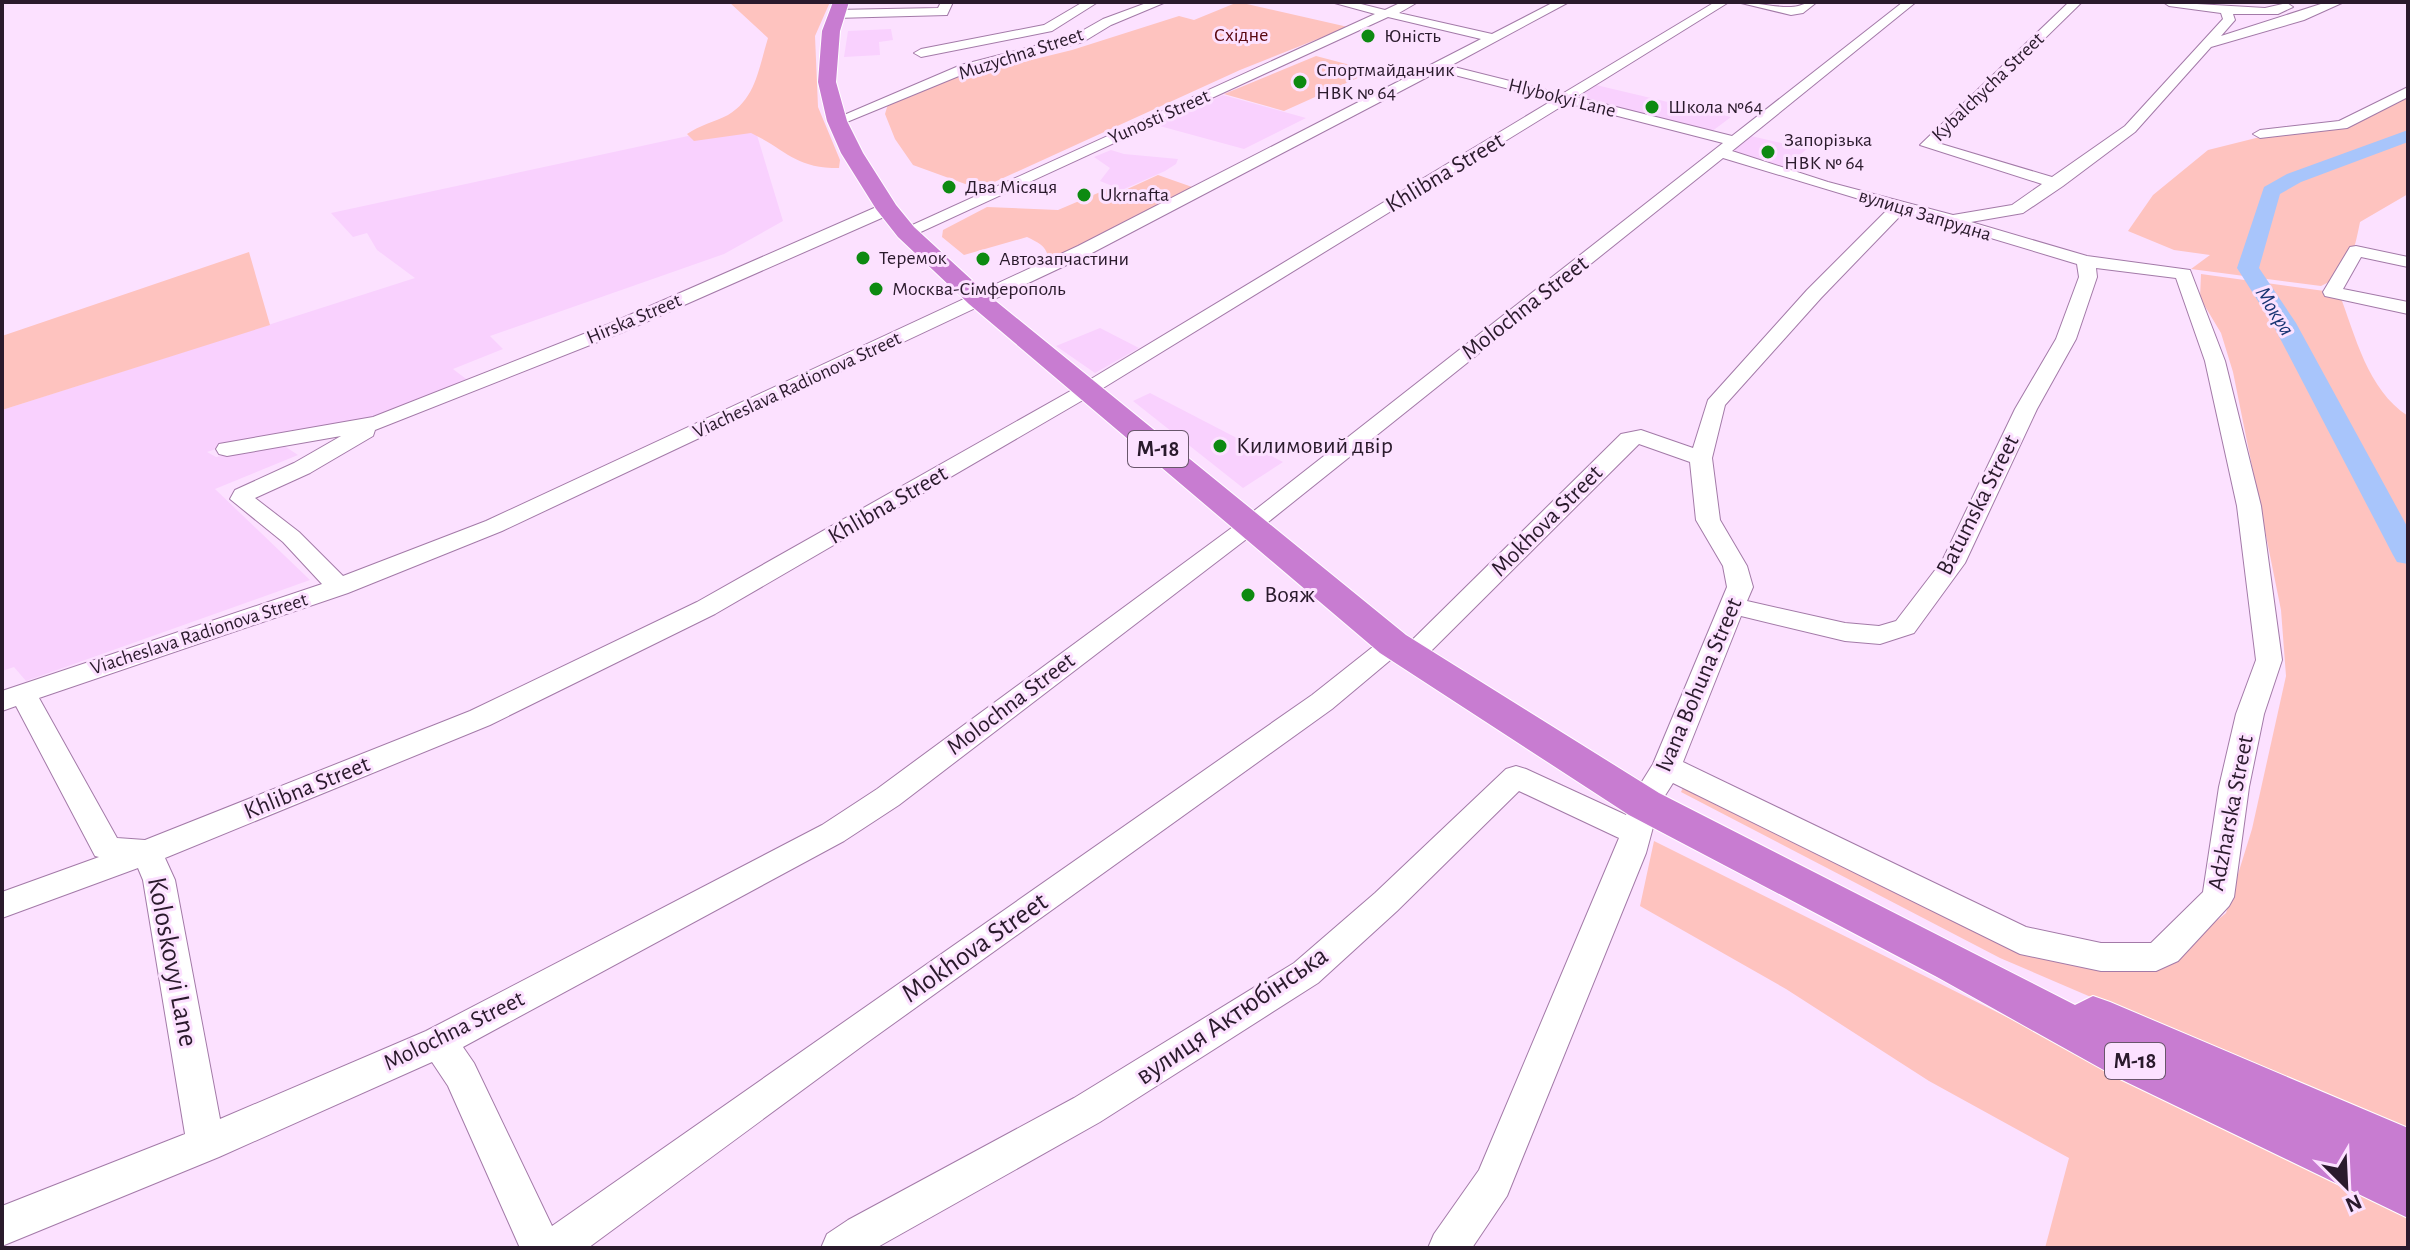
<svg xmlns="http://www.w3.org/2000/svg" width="2410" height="1250" font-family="'Alegreya Sans',sans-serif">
  <rect width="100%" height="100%" fill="#fce1ff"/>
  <path fill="#f9d1fe" d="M891 29 893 40 879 42 880 55 844 57 848 31Z
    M1596 85 1731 117 1711 132 1577 98Z
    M1223 95 1306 118 1244 149 1156 125Z
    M753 122 783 221 724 254 490 336 503 349 453 369 470 382 380 416 233 443 207 452 216 457 283 445 298 455 215 489 310 580 26 681 14 667 2 671V410L415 278 377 250 367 233 353 237 331 213Z
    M1751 136 1807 149 1781 170 1730 154Z
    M1111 150 1124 154 1178 159 1176 164 1165 171 1122 190 1100 181 1110 168 1094 157Z
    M1100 328 1139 348 1095 373 1056 346Z
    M1150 393 1283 462 1243 488 1133 401Z"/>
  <path fill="#fec3bf" d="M729 2H830L815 36 818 107 840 160 839 168C794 168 787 150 751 133L694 141 687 134C700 125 714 122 728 115 756 99 759 67 768 38Z
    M1238 2 1348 27 1240 70 979 189 913 165 895 139 885 114 888 104 967 73 974 74 1072 50 1179 16 1194 20Z
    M1316 56 1373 71 1284 111 1224 94Z
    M2408 94V194L2360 222C2354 252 2350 273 2321 286L2191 269 2210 255 2174 250 2128 231 2153 195 2208 150 2264 136 2363 120Z
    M1158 175 1195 188 1048 262C1049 247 1039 243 1027 237L964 255 942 237 943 230 987 207 1058 210 1112 187 1123 191Z
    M249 252 270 325 2 410V336Z
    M2201 274 2339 293C2356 337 2367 389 2408 416V1133L2000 958 1681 792 1684 785 2099 967 2155 972 2226 913 2252 829 2286 676 2281 610 2233 372 2221 333 2200 298Z
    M1654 841 2087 1057 2408 1209V1248H2045L2069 1158 1929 1081 1786 989 1640 906Z"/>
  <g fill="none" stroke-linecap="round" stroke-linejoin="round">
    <path fill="#a8c5fb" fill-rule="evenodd" d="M2408 130V142L2301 182 2280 194 2259 268 2296 323 2408 528V564L2397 562 2393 555 2272 323 2237 268 2264 187 2287 174Z"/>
    <defs>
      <path id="minor" d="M941 2H953L947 15 835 18 829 14 835 10 938 8Z
        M1083 2H1098L1052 31 921 57 914 53 921 49 1044 25Z
        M1149 2H1166L1111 25 1083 42 971 71 842 124 837 125 830 121 961 65 1073 36 1103 19Z
        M1331 2H1353L1385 10 1402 2H1418L1399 13 1492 34 1554 2H1569L1450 66 1562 94 1715 2H1729L1576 97 1732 136 1903 2H1916L1732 151 1828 182 1953 215 2012 205 2042 184 1920 145 2069 2H2082L1938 143 2052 177 2125 126 2223 19 2221 13 2169 6 2163 2 2265 8 2287 3 2293 7 2278 14H2233L2235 20 2221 36 2327 2H2344L2304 20 2211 47 2135 132 2063 186 2023 213 1971 222 2087 256 2190 270 2225 361 2261 506 2282 660 2264 714 2249 787 2234 897 2229 906 2178 961 2156 971H2101L2020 954 1673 783 1659 805 1646 853 1507 1196 1472 1248H1428L1434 1234 1479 1170 1619 838 1519 791 1397 911 1318 983 1100 1122 876 1248H821L827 1234 848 1220 1074 1098 1294 963 1375 893 1506 769 1516 766 1526 769 1626 815 1633 796 1653 764 1727 587 1723 566 1696 520 1690 462 1639 444 1420 662 1411 665 1402 662 1398 656 1400 652 1332 709 865 1044 588 1248H520L448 1086 432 1062 219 1157 2 1246V1206L185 1134 143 880 138 868 2 918V892L99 857 95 856 16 706 2 711V691L322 584 283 542 230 499 235 490 294 463 341 436 227 456 219 454 216 449 219 444 373 417 609 324 881 205H893L895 209 893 213 623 332 375 430 373 436 310 473 255 498 299 532 343 576 486 521 1078 246 1481 39 1388 17 912 236 906 237 897 232 1375 14ZM1439 71 1553 100 1081 385 697 602 470 711 145 840 117 838 39 698 348 593 502 531 1090 254ZM1567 103 1723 143 1241 521 877 789 822 825 426 1031 220 1119 175 880 165 858 490 725 715 614 1095 393ZM1723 158 1889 208 1807 290 1708 400 1693 448 1641 430 1621 434 1405 647 1402 638 1393 635 1384 638 1312 695 552 1226 474 1063 463 1047 844 841 899 805 1257 531ZM1904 212 2077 264 2079 277 2056 339 2015 409 1942 561 1896 621 1879 626 1845 623 1747 601 1753 587 1747 566 1720 520 1712 458 1725 405 1821 298ZM2096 268 2176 278 2205 361 2237 506 2256 660 2236 714 2219 787 2203 892 2151 943H2101L2026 927 1683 762 1741 616 1845 641 1880 644 1914 633 1965 563 2037 409 2076 339 2097 277Z
        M1737 2C1755 2 1777 8 1791 7 1800 7 1805 2 1817 2L1803 13 1791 15Z
        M2408 87V97L2347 128 2260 138 2253 134 2260 130 2339 121Z
        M2356 246 2408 257V267L2361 257 2343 289 2408 302V314L2325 296 2323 292 2350 247Z"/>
      <path id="highway" d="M833 2H849L840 31 836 82 847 121 863 153 896 205 914 227 987 294 1406 635 1659 793 2075 1005 2093 996 2110 1002 2408 1128V1218L2118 1078 1937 977 1629 815 1380 653 969 304 898 237 876 209 841 153 827 121 818 82 822 31Z"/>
    </defs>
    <use href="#minor" stroke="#a37aa8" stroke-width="2"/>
    <use href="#highway" stroke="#fff" stroke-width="2"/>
    <use href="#minor" fill="#fff" fill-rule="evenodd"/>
    <use href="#highway" fill="#c87cd1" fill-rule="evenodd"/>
  </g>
  <g fill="#0d8a11" stroke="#fce1ff" stroke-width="3">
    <circle cx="1368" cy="36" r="8"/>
    <circle cx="1300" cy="82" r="8"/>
    <circle cx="1652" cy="107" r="8"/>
    <circle cx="1768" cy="152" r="8"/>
    <circle cx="949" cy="187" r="8"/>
    <circle cx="1084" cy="195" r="8"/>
    <circle cx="863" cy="258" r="8"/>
    <circle cx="983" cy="259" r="8"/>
    <circle cx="876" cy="289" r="8"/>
    <circle cx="1220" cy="446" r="8"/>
    <circle cx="1248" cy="595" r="8"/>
  </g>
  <g text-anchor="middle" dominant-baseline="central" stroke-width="6" stroke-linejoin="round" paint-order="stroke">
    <g font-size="20" fill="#590710" stroke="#fce1ff">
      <text x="1241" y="35">Східне</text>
    </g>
    <g font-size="20" fill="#2a1a2c" stroke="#fce1ff" text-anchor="start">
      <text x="1384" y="36">Юність</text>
      <text x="1316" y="70">Спортмайданчик<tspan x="1316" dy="23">НВК № 64</tspan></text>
      <text x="1668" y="107">Школа №64</text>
      <text x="1784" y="140">Запорізька<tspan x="1784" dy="23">НВК № 64</tspan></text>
      <text x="965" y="187">Два Місяця</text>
      <text x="1100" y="195">Ukrnafta</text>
      <text x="879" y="258">Теремок</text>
      <text x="999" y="259">Автозапчастини</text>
      <text x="892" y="289">Москва-Сімферополь</text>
    </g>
    <g font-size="20" fill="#2a1a2c" stroke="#fce1ff">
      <text transform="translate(1021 54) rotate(-18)">Muzychna Street</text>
      <text transform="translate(1988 87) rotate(-44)">Kybalchycha Street</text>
      <text transform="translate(1562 98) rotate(14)">Hlybokyi Lane</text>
      <text transform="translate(1159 117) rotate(-24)">Yunosti Street</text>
      <text transform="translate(1925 215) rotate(17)">вулиця Запрудна</text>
      <text transform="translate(634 319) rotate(-23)">Hirska Street</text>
      <text transform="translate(797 385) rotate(-25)">Viacheslava Radionova Street</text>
      <text transform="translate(199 634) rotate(-18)">Viacheslava Radionova Street</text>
    </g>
    <g font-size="22" font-style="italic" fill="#193674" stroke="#fce1ff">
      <text transform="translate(2275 311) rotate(58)">Мокра</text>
    </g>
    <g fill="#fce1ff" stroke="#69566b" stroke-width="2">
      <rect x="1128" y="431" width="60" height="36" rx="6"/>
      <rect x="2105" y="1043" width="60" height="36" rx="6"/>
    </g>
    <g font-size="22" font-weight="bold" fill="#2a1a2c">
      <text x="1158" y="449">М-18</text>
      <text x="2135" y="1061">М-18</text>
    </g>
    <g font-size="24" fill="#2a1a2c" stroke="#fce1ff">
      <text transform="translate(1445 173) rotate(-31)">Khlibna Street</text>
      <text transform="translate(1525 308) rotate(-38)">Molochna Street</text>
      <text transform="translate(888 505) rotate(-30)">Khlibna Street</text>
      <text transform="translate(1978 505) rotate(-63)">Batumska Street</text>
      <text transform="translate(1547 521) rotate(-45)">Mokhova Street</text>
      <text transform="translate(1699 685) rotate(-67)">Ivana Bohuna Street</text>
      <text transform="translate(1011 704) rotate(-37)">Molochna Street</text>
      <text transform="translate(307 788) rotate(-22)">Khlibna Street</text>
      <text transform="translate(2231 813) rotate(-79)">Adzharska Street</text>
      <text transform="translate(454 1031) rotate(-26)">Molochna Street</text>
    </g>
    <g font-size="24" fill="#2a1a2c" stroke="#fce1ff" text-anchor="start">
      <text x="1236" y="446">Килимовий двір</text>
      <text x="1264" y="595">Вояж</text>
    </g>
    <g font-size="28" fill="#2a1a2c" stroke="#fce1ff">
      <text transform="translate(975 948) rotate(-35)">Mokhova Street</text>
      <text transform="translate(172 962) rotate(79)">Koloskovyi Lane</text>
      <text transform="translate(1232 1016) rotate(-34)">вулиця Актюбінська</text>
    </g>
  </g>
  <rect width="2410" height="1250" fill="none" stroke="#2a1a2c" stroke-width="8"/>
  <g transform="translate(2346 1186) rotate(156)" stroke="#fce1ff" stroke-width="6" paint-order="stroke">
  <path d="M0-6L14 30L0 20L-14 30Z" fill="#2a1a2c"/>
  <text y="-12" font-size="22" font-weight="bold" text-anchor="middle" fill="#2a1a2c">N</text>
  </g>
</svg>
